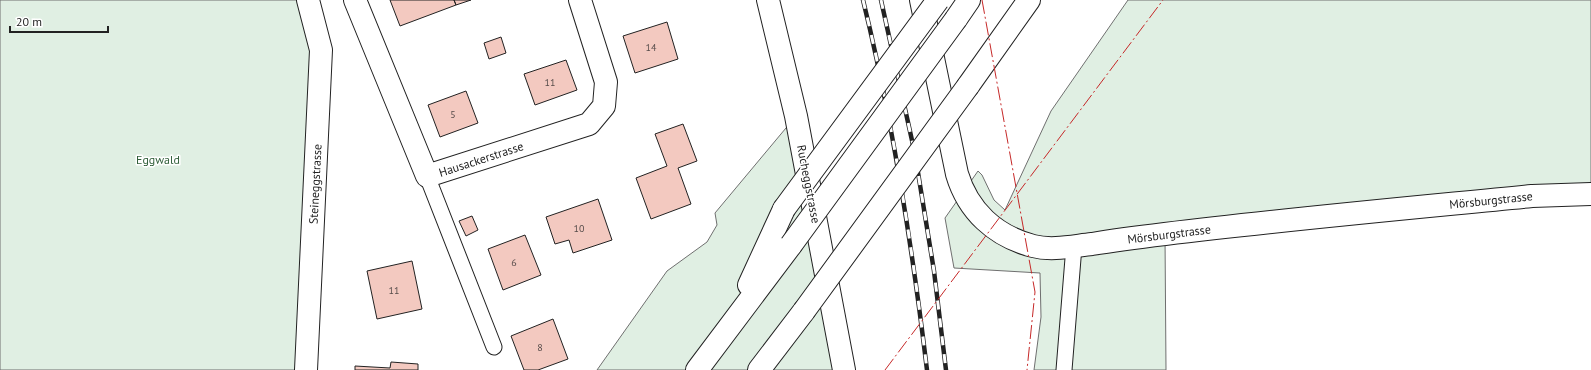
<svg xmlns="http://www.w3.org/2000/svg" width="1591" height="370" font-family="'PT Sans',sans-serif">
  <rect width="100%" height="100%" fill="#fff"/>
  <path fill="#e0efe3" stroke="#6f6f6f" d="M0 0H308L321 50 306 370H0Z
    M1128 0H1591V194L1165 234 1166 370H1034L1041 317 1040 273 954 268 945 218 978 171 982 175 994 200 1005 210 1051 111Z
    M796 116 839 370H597L667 271 707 242 717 225 715 213Z"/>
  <path fill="#f3c9c0" stroke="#222" d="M390 0H454L456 5 400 26Z
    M454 0H471L456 5Z
    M667 22 678 59 635 73 623 36Z
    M501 37 506 53 489 59 484 43Z
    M566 60 577 90 535 105 524 74Z
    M466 91 478 123 440 137 428 105Z
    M683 124 697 161 678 168 691 204 651 219 636 178 667 166 655 134Z
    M598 199 612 240 573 253 569 240 555 244 546 217Z
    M472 216 478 230 466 236 459 221Z
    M525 235 541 275 503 290 488 249Z
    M412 261 422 309 377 319 367 271Z
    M553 319 568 359 538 370H524L511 336Z
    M391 362 418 364V370H355V366L390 368Z"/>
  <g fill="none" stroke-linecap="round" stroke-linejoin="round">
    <defs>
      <path id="service" d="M427 176 494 347
        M1064 370 1074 246"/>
      <path id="minor" d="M355 0 427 176 589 124 604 106 606 82 580 0
        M768 0 796 116 844 370
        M306 370 321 50 308 0"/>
      <path id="tertiary" d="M921 0 957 174C968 211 995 236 1033 246 1052 251 1073 246 1092 244 1116 240 1140 237 1165 234 1287 219 1410 208 1532 196L1591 194"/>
      <path id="motorway" d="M956 19 969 0
        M968 86 1029 0
        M749 285 784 209
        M697 370 791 245
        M759 370 804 311"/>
    </defs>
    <use href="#service" stroke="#222" stroke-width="17"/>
    <use href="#minor" stroke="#222" stroke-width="24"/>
    <use href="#tertiary" stroke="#222" stroke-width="24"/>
    <use href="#motorway" stroke="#222" stroke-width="24"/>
    <use href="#service" stroke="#fff" stroke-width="15"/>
    <use href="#minor" stroke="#fff" stroke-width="22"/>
    <use href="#tertiary" stroke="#fff" stroke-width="22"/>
    <use href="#motorway" stroke="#fff" stroke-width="22"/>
    <defs>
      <path id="rail" d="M863 0C893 122 912 245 927 370
        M881 0 915 154 934 271 946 370"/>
    </defs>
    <use href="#rail" stroke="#222" stroke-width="4.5"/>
    <use href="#rail" stroke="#fff" stroke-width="3" stroke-dasharray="9" stroke-linecap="butt"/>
    <defs>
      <path id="motorway-bridge" d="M784 209 938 0
        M791 245 956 19
        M804 311 968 86"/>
    </defs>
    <use href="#motorway-bridge" stroke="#222" stroke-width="24" stroke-linecap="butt"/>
    <use href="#motorway-bridge" stroke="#fff" stroke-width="22"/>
    <path stroke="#c62828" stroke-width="1" stroke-dasharray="14 3 2 3" stroke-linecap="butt" d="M982 0 1035 292 1027 370
      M885 370 1163 0"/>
  </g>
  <g text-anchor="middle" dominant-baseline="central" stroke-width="3" stroke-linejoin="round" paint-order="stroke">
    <g font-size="10" fill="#564c4a">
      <text x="651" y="47">14</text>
      <text x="550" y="82">11</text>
      <text x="453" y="114">5</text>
      <text x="579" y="228">10</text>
      <text x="514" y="262">6</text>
      <text x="394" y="290">11</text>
      <text x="540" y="347">8</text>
    </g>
    <g font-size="12" fill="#2f5e38" stroke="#fff">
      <text x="158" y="159">Eggwald</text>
    </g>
    <g font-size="12" fill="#222" stroke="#fff">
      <text transform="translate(481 159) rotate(-18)">Hausackerstrasse</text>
      <text transform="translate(315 184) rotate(-87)">Steineggstrasse</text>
      <text transform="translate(809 184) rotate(79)">Rucheggstrasse</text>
      <text transform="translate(1491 200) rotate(-6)">Mörsburgstrasse</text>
      <text transform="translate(1169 234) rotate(-7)">Mörsburgstrasse</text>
    </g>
  </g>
  <path d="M10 26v6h98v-6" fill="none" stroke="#222222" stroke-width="2"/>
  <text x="16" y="26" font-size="12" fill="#222222" stroke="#ffffff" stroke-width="3" paint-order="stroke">20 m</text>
</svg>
